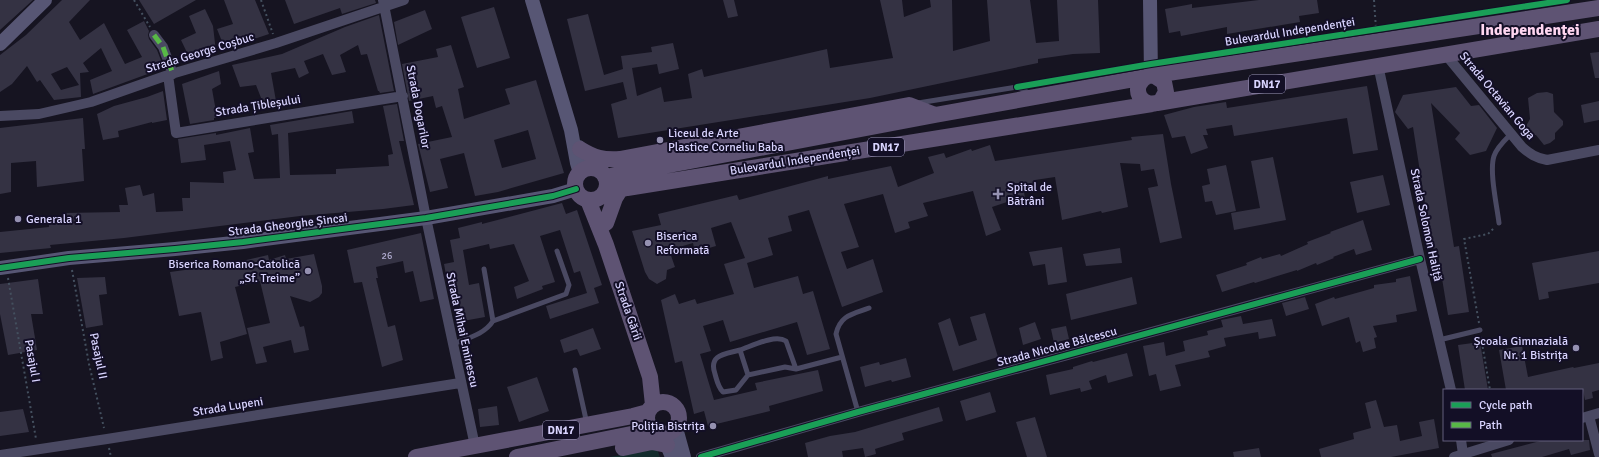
<svg xmlns="http://www.w3.org/2000/svg" width="1599" height="457" font-family="Signika,sans-serif">
  <rect width="100%" height="100%" fill="#161421"/>
  <path fill="#132c2d" d="M657 449 660 457H609Z"/>
  <path fill="#343243" fill-rule="evenodd" d="M0 0H33L0 30Z
    M62 0H90L69 22 80 40 104 23 125 64 142 57 127 30 144 21 149 31 148 35 149 39 157 50 164 68 93 94 90 80 112 71 101 48 83 63 89 72 80 73 81 97 54 100 40 80 37 82 27 66 12 84 0 92V55L26 35ZM67 67 79 85 61 90 51 74Z
    M139 0H196L154 24Z
    M224 0H255L269 34 225 49 217 29 233 24Z
    M285 0H375L376 3 342 14 340 8 294 24Z
    M723 0H734L738 16 728 18Z
    M880 0H902L904 17 931 7 930 0H952L953 51 990 41 987 0H1030L1036 43 1059 41 1057 0H1098L1100 53 1073 54 1038 59V63L870 98 618 138 611 104 627 99 623 82 585 91 567 19 588 14 604 75 623 69 621 56 652 52 651 47 673 43 679 69 659 74 657 64 632 68 637 96 661 87 664 102 692 98 688 74 702 69 704 77 827 49 830 68 893 58Z
    M1259 0H1317L1319 13 1299 16 1300 22 1227 34V27L1181 36 1180 31 1169 33 1165 9 1192 4V8Z
    M494 7 510 58 477 68 461 17Z
    M205 9 213 26 216 52 191 61 181 40 196 33 189 16Z
    M425 10 432 29 398 45 394 22Z
    M379 15 394 91 380 93 379 91H378L367 54 361 55 358 45 340 55 346 72 332 75 323 54 304 61 309 73 299 78 295 68 271 73 276 101 263 103 256 85 240 87 232 65 282 54 345 27Z
    M451 45 464 87 458 89 464 119 510 104 505 89 536 80 564 173 498 192 475 196 464 153 440 159 448 188 430 192 418 144 452 137 442 106 436 108 433 96 409 101 402 64 438 57 436 49ZM528 130 536 159 502 168 494 140Z
    M1599 52V78H1595L1590 53Z
    M219 71 221 84 212 89 217 117 214 118V120L190 124 182 84Z
    M1367 86 1378 150 1353 154 1347 118 1234 136 1232 125 1206 129 1208 135H1203L1208 148 1191 154 1185 136 1172 138 1164 115 1194 107 1226 102 1227 108Z
    M1456 87 1471 106 1479 105 1497 128 1486 151 1470 155 1455 139 1460 133 1431 103 1454 247 1459 246 1469 312 1448 315 1437 248 1432 249 1413 127 1408 129 1395 112 1403 95Z
    M163 91 167 120 152 123V122L118 131 119 137 103 140 97 114 114 106 147 97Z
    M1547 92 1553 94 1554 112 1563 121V125L1555 133V139L1550 143 1544 145 1536 135H1532L1528 131 1526 126 1530 119 1528 98 1537 93Z
    M1599 101V120L1584 123 1581 105Z
    M397 104 404 141H399L414 205 383 209 300 216 124 238 50 245 51 248 0 253V232L49 227V223L66 222 64 213 120 212 119 205H128L125 188 140 185 143 196 154 193 156 212 183 211 182 198H190V182L224 183 223 172 236 170 230 141 204 145 206 160 181 163 178 139 216 133V135L250 128 254 152 248 153 254 179 280 178 278 134 272 135 270 125 352 111 354 123 288 133 290 175 336 174V169L389 166 388 155 393 154 383 106Z
    M83 118 85 149H82L84 181 37 187 36 161 11 163V192L0 194V128Z
    M1163 134 1171 184 1182 238 1160 243 1148 188 1158 186 1154 169 1141 171 1140 164 1120 163 1128 207 1102 213 1101 211 1062 220 1055 177 1035 180 1036 190 1024 192 1025 198 1007 201V202L992 207 1001 230 986 236 973 191 923 203 928 216 908 222 910 228 895 233 883 194 844 204 859 247 841 252 847 269 873 259 883 292 842 307 809 210 788 216 792 231 768 238 773 255 747 263 754 288 798 276 803 294 813 291 830 349 807 355 797 322 730 342 723 320 703 326 711 351 700 354 714 400 757 390 755 383 818 370 823 391 769 406 770 411 708 426 704 411 694 414 682 361 675 363 661 300 675 294 679 304 695 299 697 304 734 294 724 264 745 258 731 222 711 228 716 246 695 252 693 243 669 250 675 267 667 270 666 279 657 284 649 279 645 272 632 231 661 225 658 214 737 195 739 200 828 176V179L891 166 898 187 934 173 928 157 944 153 946 158 971 149 972 151 990 145 995 161 1132 140 1131 137Z
    M1273 157 1286 220 1234 230 1231 213 1260 208 1251 161Z
    M1226 165 1236 211 1216 215 1212 201 1205 202 1202 186 1210 184 1207 169Z
    M1383 175 1390 205 1357 213 1350 182Z
    M562 203 566 214 577 210 602 285 594 288 599 303 550 319 546 306 587 293 580 271 574 273 560 230 540 236 555 282 542 286 543 289 517 299 514 287 529 281 514 244 490 249 489 244 463 250 469 285 479 283 485 317 463 321 459 300 451 301 444 264 454 262 450 240 460 238 458 228 482 222V224Z
    M1363 220 1372 250 1356 255 1354 249 1333 257 1334 258 1317 265 1316 263 1297 271V270L1255 283 1254 282 1222 292 1216 275 1247 265 1246 263 1261 257 1262 259 1280 254 1281 256 1308 244 1307 242 1331 233 1330 232Z
    M421 233 434 299 420 302 413 271 405 273 403 261 376 267 378 278H376L388 327 395 325 403 360 382 367 362 282 354 283 347 250Z
    M1062 247 1067 282 1048 285 1045 264 1033 266 1029 252Z
    M1120 248 1122 263 1086 266 1083 254Z
    M1599 251V283L1548 292 1549 298 1539 300 1532 263Z
    M314 254 322 286V293L319 297 310 302 290 296 300 327 304 326 309 350 294 353 291 340 263 347 267 362 256 364 247 328 270 323 260 281 235 287 247 334 220 342 223 358 211 361 201 312 179 316 170 272 229 264 268 255 269 260 285 255 286 259Z
    M1410 276 1417 311 1396 315 1397 322 1373 326 1377 337 1374 338 1376 348 1363 352 1360 341 1356 343 1349 317 1322 326 1315 304 1334 297 1335 299 1374 288V285L1396 282V279Z
    M105 277 107 294 99 295 103 325 86 328 77 278Z
    M1132 277 1137 304 1071 320 1066 294Z
    M38 279 43 314H31L37 350 8 355 0 314V284Z
    M1305 297 1309 309 1286 316 1282 303Z
    M985 313 998 357 953 371 938 323 950 318 959 346 977 340 970 317Z
    M1241 316 1243 324 1272 319 1276 336 1259 339 1258 332 1224 338 1226 346 1208 351 1210 357 1175 365 1181 386 1160 391 1156 374 1149 376 1143 346 1164 342 1166 356 1185 351 1183 341 1208 335 1207 331 1223 327 1221 320Z
    M1035 322 1041 339 1023 345 1019 328Z
    M1066 326 1069 339 1054 343 1051 329Z
    M593 328 601 349 580 356 577 349 564 353 560 340Z
    M1480 342 1488 390H1465L1458 345Z
    M1522 346 1528 377 1573 367 1574 368 1599 363V390L1592 392 1593 398 1585 400 1583 390H1506L1499 350Z
    M1127 353 1133 376 1108 383 1106 375 1089 381 1092 389 1081 392 1080 388 1050 395 1046 375 1073 369V367L1092 361 1093 362Z
    M906 358 911 377 892 382 891 380 865 387 860 367 879 362 880 365Z
    M537 377 549 411 519 422 507 387Z
    M990 392 996 412 966 421 960 401Z
    M1376 400 1384 427 1397 425 1400 441 1422 436 1419 422 1434 419 1439 448 1391 457H1321L1319 449 1354 439 1353 433 1371 428 1365 403Z
    M497 406 499 425 480 427 478 409Z
    M939 407 943 421 902 433 904 440 875 449 876 454 865 457 863 448 842 451 843 457H808L805 443 830 436 855 432Z
    M23 409 29 432 0 436V412Z
    M1035 417 1047 457H1027L1016 422Z
    M1544 440H1589L1590 450 1571 455 1569 449 1542 457H1492L1491 454Z
    M1259 448 1261 457H1234L1233 452Z"/>
  <g fill="none" stroke-linecap="round" stroke-linejoin="round">
    <path stroke="#44505f" stroke-width="2" stroke-dasharray="2 3" stroke-linecap="butt" d="M134 0 150 27
      M261 0 273 34
      M1374 0 1376 29
      M72 270 89 364 104 428
      M8 278 36 439
      M1479 323 1464 239 1488 234 1494 228
      M1481 337 1490 390
      M109 448 111 457"/>
    <path stroke="#4a4962" stroke-width="5" d="M918 103 1017 87 1029 93
      M1499 223C1497 206 1489 171 1494 156 1497 147 1505 140 1511 134
      M484 269 493 321
      M1439 340 1480 330
      M453 344C467 338 484 335 493 321L566 294 569 285 557 251
      M740 350C726 354 708 354 715 374 717 381 718 387 723 392L736 390 748 375
      M796 369 786 341C775 334 752 346 740 350L748 375 785 367 796 369 842 357
      M575 370 587 424
      M858 412 836 334C840 315 853 314 869 308"/>
    <path stroke="#4a4962" stroke-width="10" d="M383 0 426 218 475 446
      M154 35 163 47 173 74
      M1446 55 1522 147C1530 154 1536 158 1547 160L1599 150
      M1378 65 1420 259 1451 390
      M168 75 176 133 403 96
      M0 116 39 114 91 102 168 75 276 43 404 0
      M1589 416 1599 454
      M1582 418 1599 413
      M1461 440 1463 454
      M0 455 107 439 460 383
      M701 457 858 412 1420 259
      M1454 457 1509 440"/>
    <path stroke="#575674" stroke-width="14" d="M532 0 571 130 577 163 580 173
      M1150 0 1151 76
      M0 44 45 0
      M579 147 585 160 591 169
      M0 268 69 258 175 249 243 242 426 218 553 196 576 189
      M676 428 684 457
      M661 435 667 445 672 457"/>
    <path stroke="#5e5373" stroke-width="16" d="M1155 76 1164 82 1166 92 1161 101C1141 112 1128 85 1148 76L1599 8
      M1157 103 1599 29
      M580 149C595 158 602 160 620 159L909 105 935 115
      M575 184a16 16 0 1 1 32 0a16 16 0 1 1-32 0Z
      M605 177 935 115 1146 77
      M604 193 627 188 1152 104
      M588 200 606 245 650 377 653 405
      M606 223 615 198 620 190
      M647 418a16 16 0 1 1 32 0a16 16 0 1 1-32 0Z
      M623 448 652 442 667 445
      M416 457 633 416 648 412
      M517 457 651 430"/>
    <path stroke="#58b947" stroke-width="5" stroke-dasharray="10 5" stroke-linecap="butt" d="M154 35 163 47 173 74"/>
    <defs>
      <path id="cycleway" d="M1017 87 1151 64 1567 0
        M0 268 69 258 175 249 243 242 426 218 553 196 576 189
        M701 457 858 412 1420 259"/>
    </defs>
    <use href="#cycleway" stroke="#130f26" stroke-width="8"/>
    <use href="#cycleway" stroke="#1a9f57" stroke-width="6"/>
  </g>
  <g fill="#9591b1" stroke="#130f26" stroke-width="1.5">
    <circle cx="660" cy="140" r="4"/>
    <path d="M996 188h4v4h4v4h-4v4h-4v-4h-4v-4h4z"/>
    <circle cx="18" cy="219" r="4"/>
    <circle cx="648" cy="243" r="4"/>
    <circle cx="308" cy="271" r="4"/>
    <circle cx="1576" cy="348" r="4"/>
    <circle cx="713" cy="426" r="4"/>
  </g>
  <g text-anchor="middle" dominant-baseline="central" stroke-width="4" stroke-linejoin="round" paint-order="stroke">
    <g font-size="10" fill="#b0acd0">
      <text x="387" y="256">26</text>
    </g>
    <g fill="#130f26" stroke="#9e99be" stroke-width="1">
      <rect x="1249" y="75" width="36" height="18" rx="3"/>
      <rect x="868" y="138" width="36" height="18" rx="3"/>
      <rect x="543" y="421" width="36" height="18" rx="3"/>
    </g>
    <g font-size="11" font-weight="bold" fill="#d9d4ff">
      <text x="1267" y="84">DN17</text>
      <text x="886" y="147">DN17</text>
      <text x="561" y="430">DN17</text>
    </g>
    <g font-size="12" fill="#d9d4ff" stroke="#130f26">
      <text transform="translate(1290 32) rotate(-9)">Bulevardul Independenței</text>
      <text transform="translate(200 53) rotate(-17)">Strada George Coșbuc</text>
      <text transform="translate(1497 96) rotate(50)">Strada Octavian Goga</text>
      <text transform="translate(258 106) rotate(-9)">Strada Țibleșului</text>
      <text transform="translate(418 107) rotate(79)">Strada Dogarilor</text>
      <text transform="translate(795 161) rotate(-9)">Bulevardul Independenței</text>
      <text transform="translate(288 225) rotate(-7)">Strada Gheorghe Șincai</text>
      <text transform="translate(1426 225) rotate(78)">Strada Solomon Haliță</text>
      <text transform="translate(628 311) rotate(71)">Strada Gării</text>
      <text transform="translate(462 330) rotate(78)">Strada Mihai Eminescu</text>
      <text transform="translate(1057 347) rotate(-15)">Strada Nicolae Bălcescu</text>
      <text transform="translate(98 356) rotate(78)">Pasajul II</text>
      <text transform="translate(32 361) rotate(80)">Pasajul I</text>
      <text transform="translate(228 407) rotate(-9)">Strada Lupeni</text>
    </g>
    <g font-size="12" fill="#d9d4ff" stroke="#130f26" text-anchor="start">
      <text x="668" y="133">Liceul de Arte<tspan x="668" dy="14">Plastice Corneliu Baba</tspan></text>
      <text x="1007" y="187">Spital de<tspan x="1007" dy="14">Bătrâni</tspan></text>
      <text x="26" y="219">Generala 1</text>
      <text x="656" y="236">Biserica<tspan x="656" dy="14">Reformată</tspan></text>
      <text x="300" y="264" text-anchor="end">Biserica Romano-Catolică<tspan x="300" dy="14">„Sf. Treime”</tspan></text>
      <text x="1568" y="341" text-anchor="end">Școala Gimnazială<tspan x="1568" dy="14">Nr. 1 Bistrița</tspan></text>
      <text x="705" y="426" text-anchor="end">Poliția Bistrița</text>
    </g>
    <g font-size="16" font-weight="bold" fill="#ffd6f0" stroke="#130f26">
      <text x="1530" y="30">Independenței</text>
    </g>
  </g>
  <rect x="1443" y="389" width="140" height="52" fill="#130f26" stroke="#625e7d"/>
  <rect x="1451" y="402" width="20" height="6" fill="#1a9f57" stroke="#625e7d"/>
  <text x="1479" y="409" font-size="12" fill="#d9d4ff">Cycle path</text>
  <rect x="1451" y="422" width="20" height="6" fill="#58b947" stroke="#625e7d"/>
  <text x="1479" y="429" font-size="12" fill="#d9d4ff">Path</text>
</svg>
